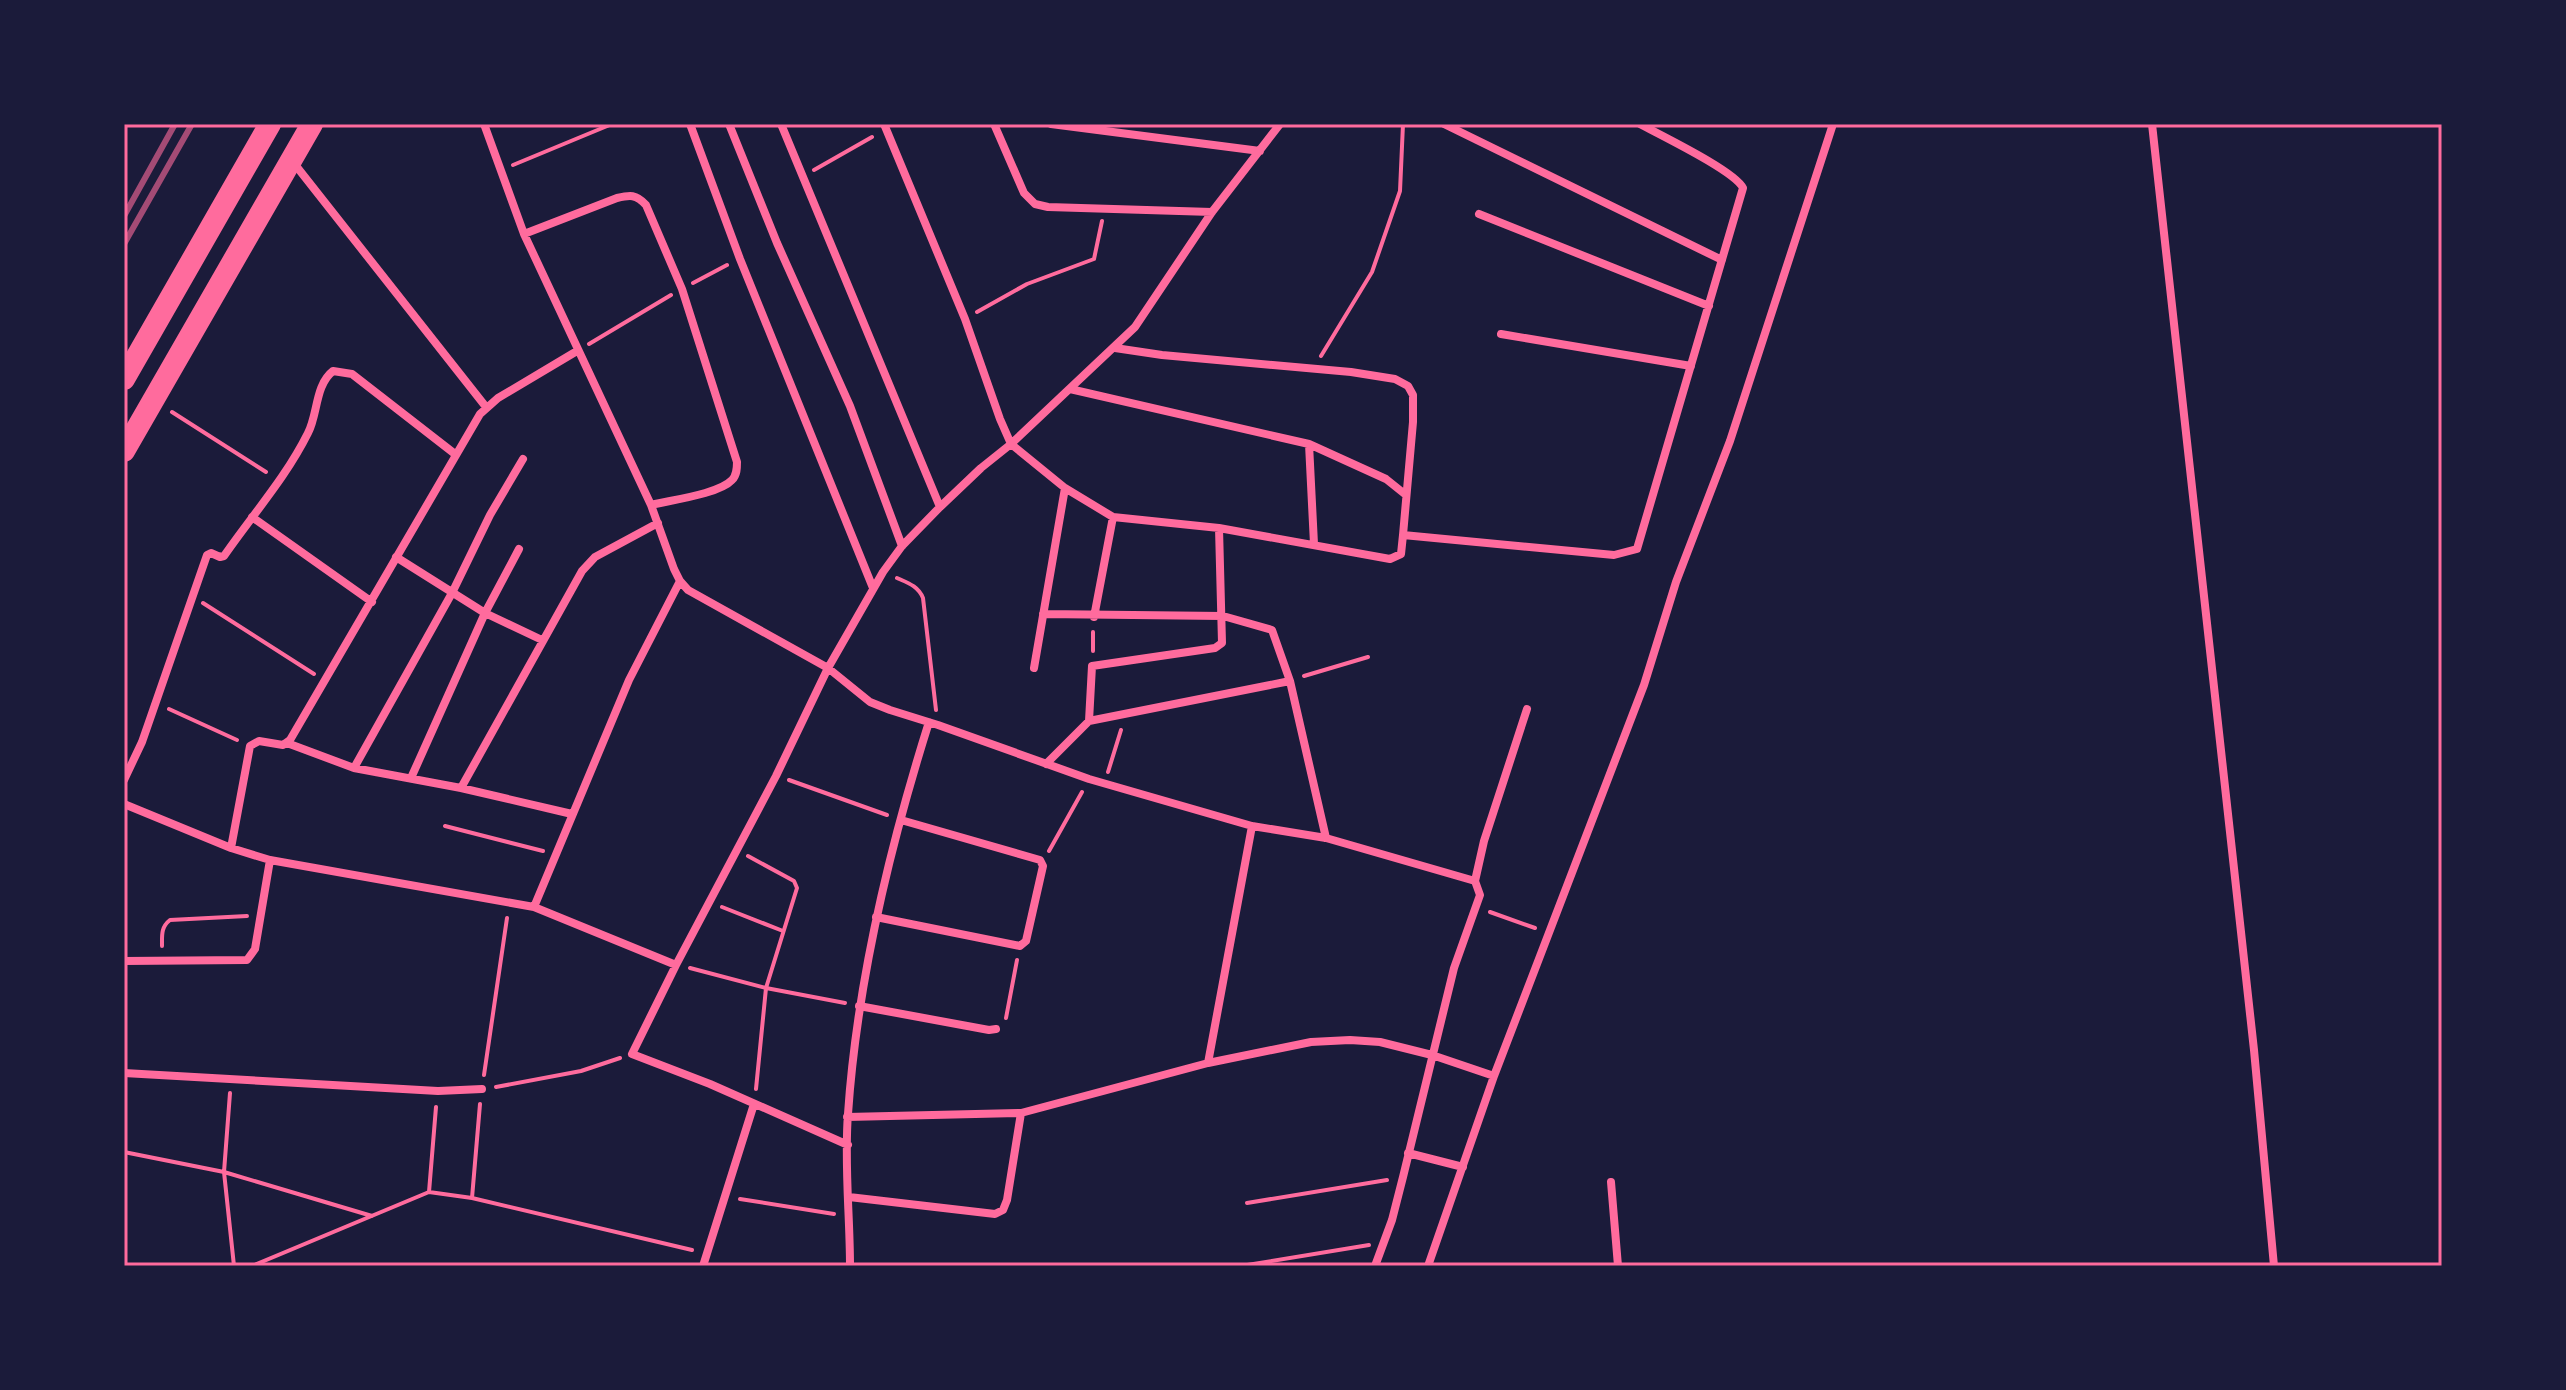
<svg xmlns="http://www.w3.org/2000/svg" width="2566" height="1390" font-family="Overpass,sans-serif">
  <rect width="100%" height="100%" fill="#1b1b3a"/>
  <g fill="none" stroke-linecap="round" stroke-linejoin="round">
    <path stroke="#ff6b9d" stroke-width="4" d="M513 165 612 124
      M814 170 872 137
      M693 283 727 265
      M977 312 1027 284 1094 259 1102 221
      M589 344 671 295
      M1321 356 1372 272 1400 191 1403 124
      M172 412 266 472
      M897 578C908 583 918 586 923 598L936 710
      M203 603 314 674
      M1093 651V632
      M1304 676 1368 657
      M169 709 237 740
      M1108 772 1121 730
      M789 780 887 815
      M445 826 543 851
      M1049 851 1082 792
      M748 856 794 881 797 888 766 988 756 1089
      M722 907 783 931
      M1490 912 1535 928
      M162 946C162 935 161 927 170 920L247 916
      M690 968 766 988 845 1003
      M1006 1018 1017 960
      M484 1075 507 918
      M496 1087 581 1071 620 1058
      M230 1093 224 1172 234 1266
      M124 1152 224 1172 372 1216
      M429 1192 436 1107
      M472 1198 692 1250
      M740 1199 834 1214
      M1247 1203 1387 1180
      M252 1266 429 1192 472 1198 480 1104
      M1241 1266 1369 1245"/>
    <path stroke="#ff6b9d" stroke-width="8" d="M484 124 524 234 651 505 674 569 680 581 688 590 828 668 870 702 890 710 938 725 1089 779 1252 826 1326 838 1475 881
      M690 124 740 259 873 588
      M729 124 777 243 850 406 902 546
      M781 124 940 507
      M884 124 965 319 1000 419 1011 444 1065 488 1113 517 1219 528 1390 559 1401 554 1403 535 1614 555 1637 549 1743 188C1735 171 1660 135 1640 124
      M994 124 1024 193 1035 204 1048 207 1212 212
      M1051 124 1260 151
      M1444 124 1722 260
      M2152 124 2254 1050 2274 1266
      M293 162 486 407
      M1479 214 1709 306
      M524 234 617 198C630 195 636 194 646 205L682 289 737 462C737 468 737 475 732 480 719 494 671 500 651 505
      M1501 334 1691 366
      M1115 348 1162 355 1351 372 1395 379 1408 386 1413 395V422L1403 535
      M1070 389 1309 444 1314 544
      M1309 444 1386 479 1406 495
      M252 517 372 602
      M396 557 485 613 542 640
      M1043 614 1223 616 1272 630 1290 681 1326 838
      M1094 617 1113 517
      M1034 668 1065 488
      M1089 721 1092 666 1215 648 1222 643 1219 528
      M287 743 354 768 461 788 572 814
      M1046 764 1089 721 1290 681
      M354 768 452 593 490 515 523 459
      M411 778 485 613 519 549
      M124 780 142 742 207 555 211 553 220 557 224 556C253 514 285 479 308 433 318 414 315 385 333 371L352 374 455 454
      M461 788 582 571 595 557 658 523
      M124 804 231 848 270 860 534 907 676 965
      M231 848 250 746 259 741 283 745 290 740 480 414 498 398 577 351
      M534 907 629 680 680 581
      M876 917 1020 946 1026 941 1043 866 1040 860 901 820
      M124 961 247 960 255 949 270 860
      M859 1006 989 1030 996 1029
      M1208 1063 1252 826
      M124 1073 438 1091 482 1089
      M847 1117 1021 1113 1208 1063 1311 1042 1350 1040 1380 1042 1432 1055 1494 1076
      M848 1145 710 1084 632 1054 676 965 776 776 828 668 883 572 902 546 940 507 981 468 1011 444 1135 327 1212 212 1280 124
      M1408 1153 1463 1167
      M1611 1182 1618 1266
      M849 1197 995 1214 1003 1210 1007 1200 1021 1113
      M703 1266 754 1104
      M850 1266C850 1216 844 1163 848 1114 857 981 889 849 929 722
      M1375 1266 1392 1220 1403 1177 1454 968 1480 895 1475 881 1484 841 1527 709
      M1428 1266 1494 1076 1644 685 1676 582 1730 441 1833 124"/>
    <path stroke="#ff6b9d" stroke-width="22" d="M124 379 270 124
      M124 451 312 124"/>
    <path stroke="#a44b75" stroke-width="6" d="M124 216 175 124
      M124 244 192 124"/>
  </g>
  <rect width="2566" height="1390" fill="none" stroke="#1b1b3a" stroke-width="252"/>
  <rect x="126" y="126" width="2314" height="1138" fill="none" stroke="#ff6b9d" stroke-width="3"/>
</svg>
